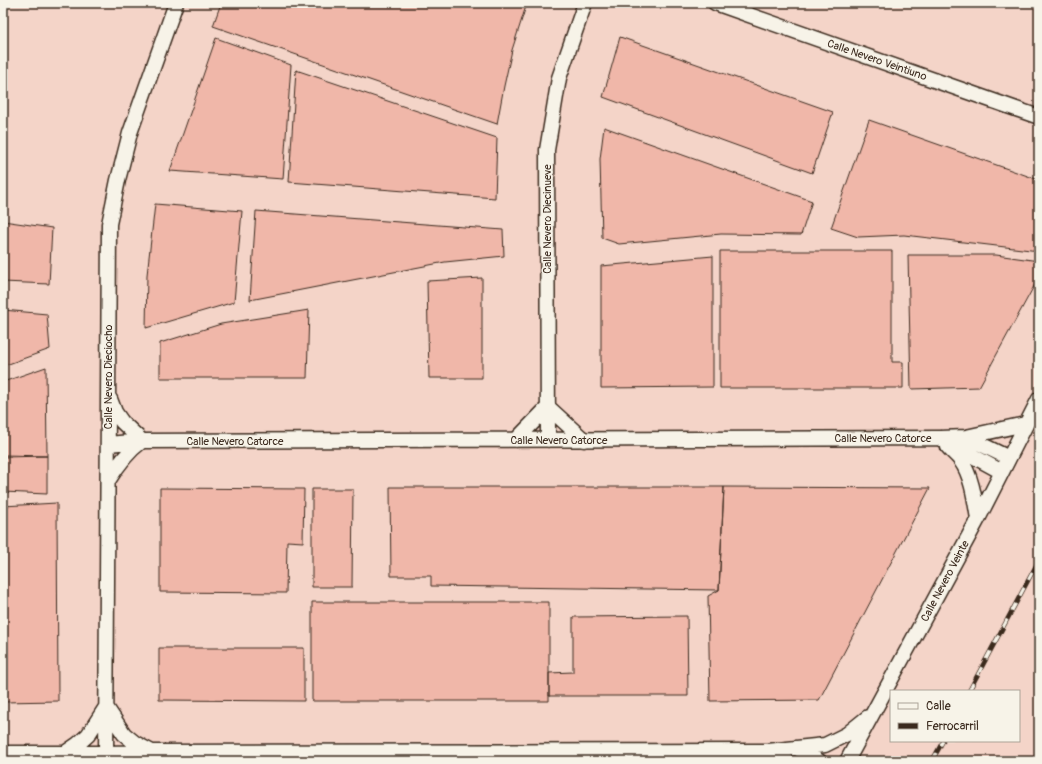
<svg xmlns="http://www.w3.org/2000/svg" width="1042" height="764" font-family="Pangolin,sans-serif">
  <rect width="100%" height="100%" fill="#f5e1d5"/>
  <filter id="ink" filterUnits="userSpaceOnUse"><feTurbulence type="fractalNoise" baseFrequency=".025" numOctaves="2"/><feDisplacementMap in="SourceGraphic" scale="8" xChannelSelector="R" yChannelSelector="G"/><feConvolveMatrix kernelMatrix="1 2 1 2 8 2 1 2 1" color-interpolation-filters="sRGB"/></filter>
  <g filter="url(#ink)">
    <path fill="#f4d4c8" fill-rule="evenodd" d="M3 3H1039V761H3ZM891 691H1019V741H891Z"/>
    <path fill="#f0b7a9" stroke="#3b2a1e" d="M221 3H527L512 50 504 86 497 124 213 26Z
      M620 37 833 112 812 173 603 97Z
      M216 38 291 65 283 179 170 171Z
      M296 70 497 138 495 198 289 182Z
      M869 120 1039 180V251L904 235 858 237 831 228Z
      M604 127 812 201 801 235 721 234 619 244 602 238 600 159Z
      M155 204 242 211 234 302 146 328 147 275Z
      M256 211 503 230 504 256 445 262 250 300Z
      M3 221 52 228 49 284 3 282Z
      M720 251H892V362H903V388H720Z
      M908 255H996L1039 261V277L979 387 911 389Z
      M713 256V387L601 388V266Z
      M482 278V378H429L427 281Z
      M3 310 47 314 50 349 3 366Z
      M309 310 307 378H160V343L221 324Z
      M46 367 47 456 3 457V382Z
      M3 455 47 456V494L3 492Z
      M390 487H724L719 590 431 586V576H391Z
      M724 487 930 488 819 700 710 701 708 596 719 590Z
      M160 488 304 489 303 542 287 541 286 593 160 592Z
      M312 489H353L352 587H312Z
      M57 503 58 701 3 702V506Z
      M312 602H549V701H312Z
      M687 616 688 696H549V673L573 672V617Z
      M159 648H304V701L159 700Z"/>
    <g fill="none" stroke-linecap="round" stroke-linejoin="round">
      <defs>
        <path id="street" d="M715 3 1039 117
          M110 399 115 412 122 422 142 441
          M966 437 1025 424
          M941 438 966 437 1009 458
          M516 440 548 407 584 440
          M548 440 547 150 559 78 585 3
          M108 444 142 441 940 438 1002 472
          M948 447C952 452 958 456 961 461 972 476 975 501 978 519
          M108 481C117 466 127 452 142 441
          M796 748 819 761
          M768 751 825 745 847 734 868 717
          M3 753H106L152 752 766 751 787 761
          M65 753 78 744 88 735 106 707 124 734 135 743 150 751
          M106 761 109 224 118 180 130 133 176 3
          M847 761 978 519 1039 399"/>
      </defs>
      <use href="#street" stroke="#3b2a1e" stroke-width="17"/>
      <use href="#street" stroke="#f7f3e8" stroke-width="14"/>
      <defs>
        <path id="rail" d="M969 691 1039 560
          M932 761 943 741"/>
      </defs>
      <use href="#rail" stroke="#3b2a1e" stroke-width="4.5"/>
      <use href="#rail" stroke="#f7f3e8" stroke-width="3" stroke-dasharray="9" stroke-linecap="butt"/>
    </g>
  </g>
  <g text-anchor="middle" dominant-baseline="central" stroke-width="3" stroke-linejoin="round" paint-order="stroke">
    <g font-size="11" fill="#3b2a1e" stroke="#f7f3e8">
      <text transform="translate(877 60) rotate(19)">Calle Nevero Veintiuno</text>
      <text transform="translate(547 219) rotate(-90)">Calle Nevero Diecinueve</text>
      <text transform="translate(108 377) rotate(-90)">Calle Nevero Dieciocho</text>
      <text x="883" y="438">Calle Nevero Catorce</text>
      <text x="559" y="440">Calle Nevero Catorce</text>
      <text x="235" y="441">Calle Nevero Catorce</text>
      <text transform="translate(945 581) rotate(-62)">Calle Nevero Veinte</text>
    </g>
  </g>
  <rect width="1042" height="764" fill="none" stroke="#f7f3e8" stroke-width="16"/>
  <rect x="8" y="8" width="1026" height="748" fill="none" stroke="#3b2a1e" stroke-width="1.5" filter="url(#ink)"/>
  <rect x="890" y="690" width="130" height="52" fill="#f7f3e8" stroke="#aca397"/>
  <rect x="898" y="703" width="20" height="6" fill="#f7f3e8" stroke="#aca397"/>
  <text x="926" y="710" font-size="12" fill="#3b2a1e">Calle</text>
  <rect x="898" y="723" width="20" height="6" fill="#3b2a1e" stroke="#aca397"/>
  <text x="926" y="730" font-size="12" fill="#3b2a1e">Ferrocarril</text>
</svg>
